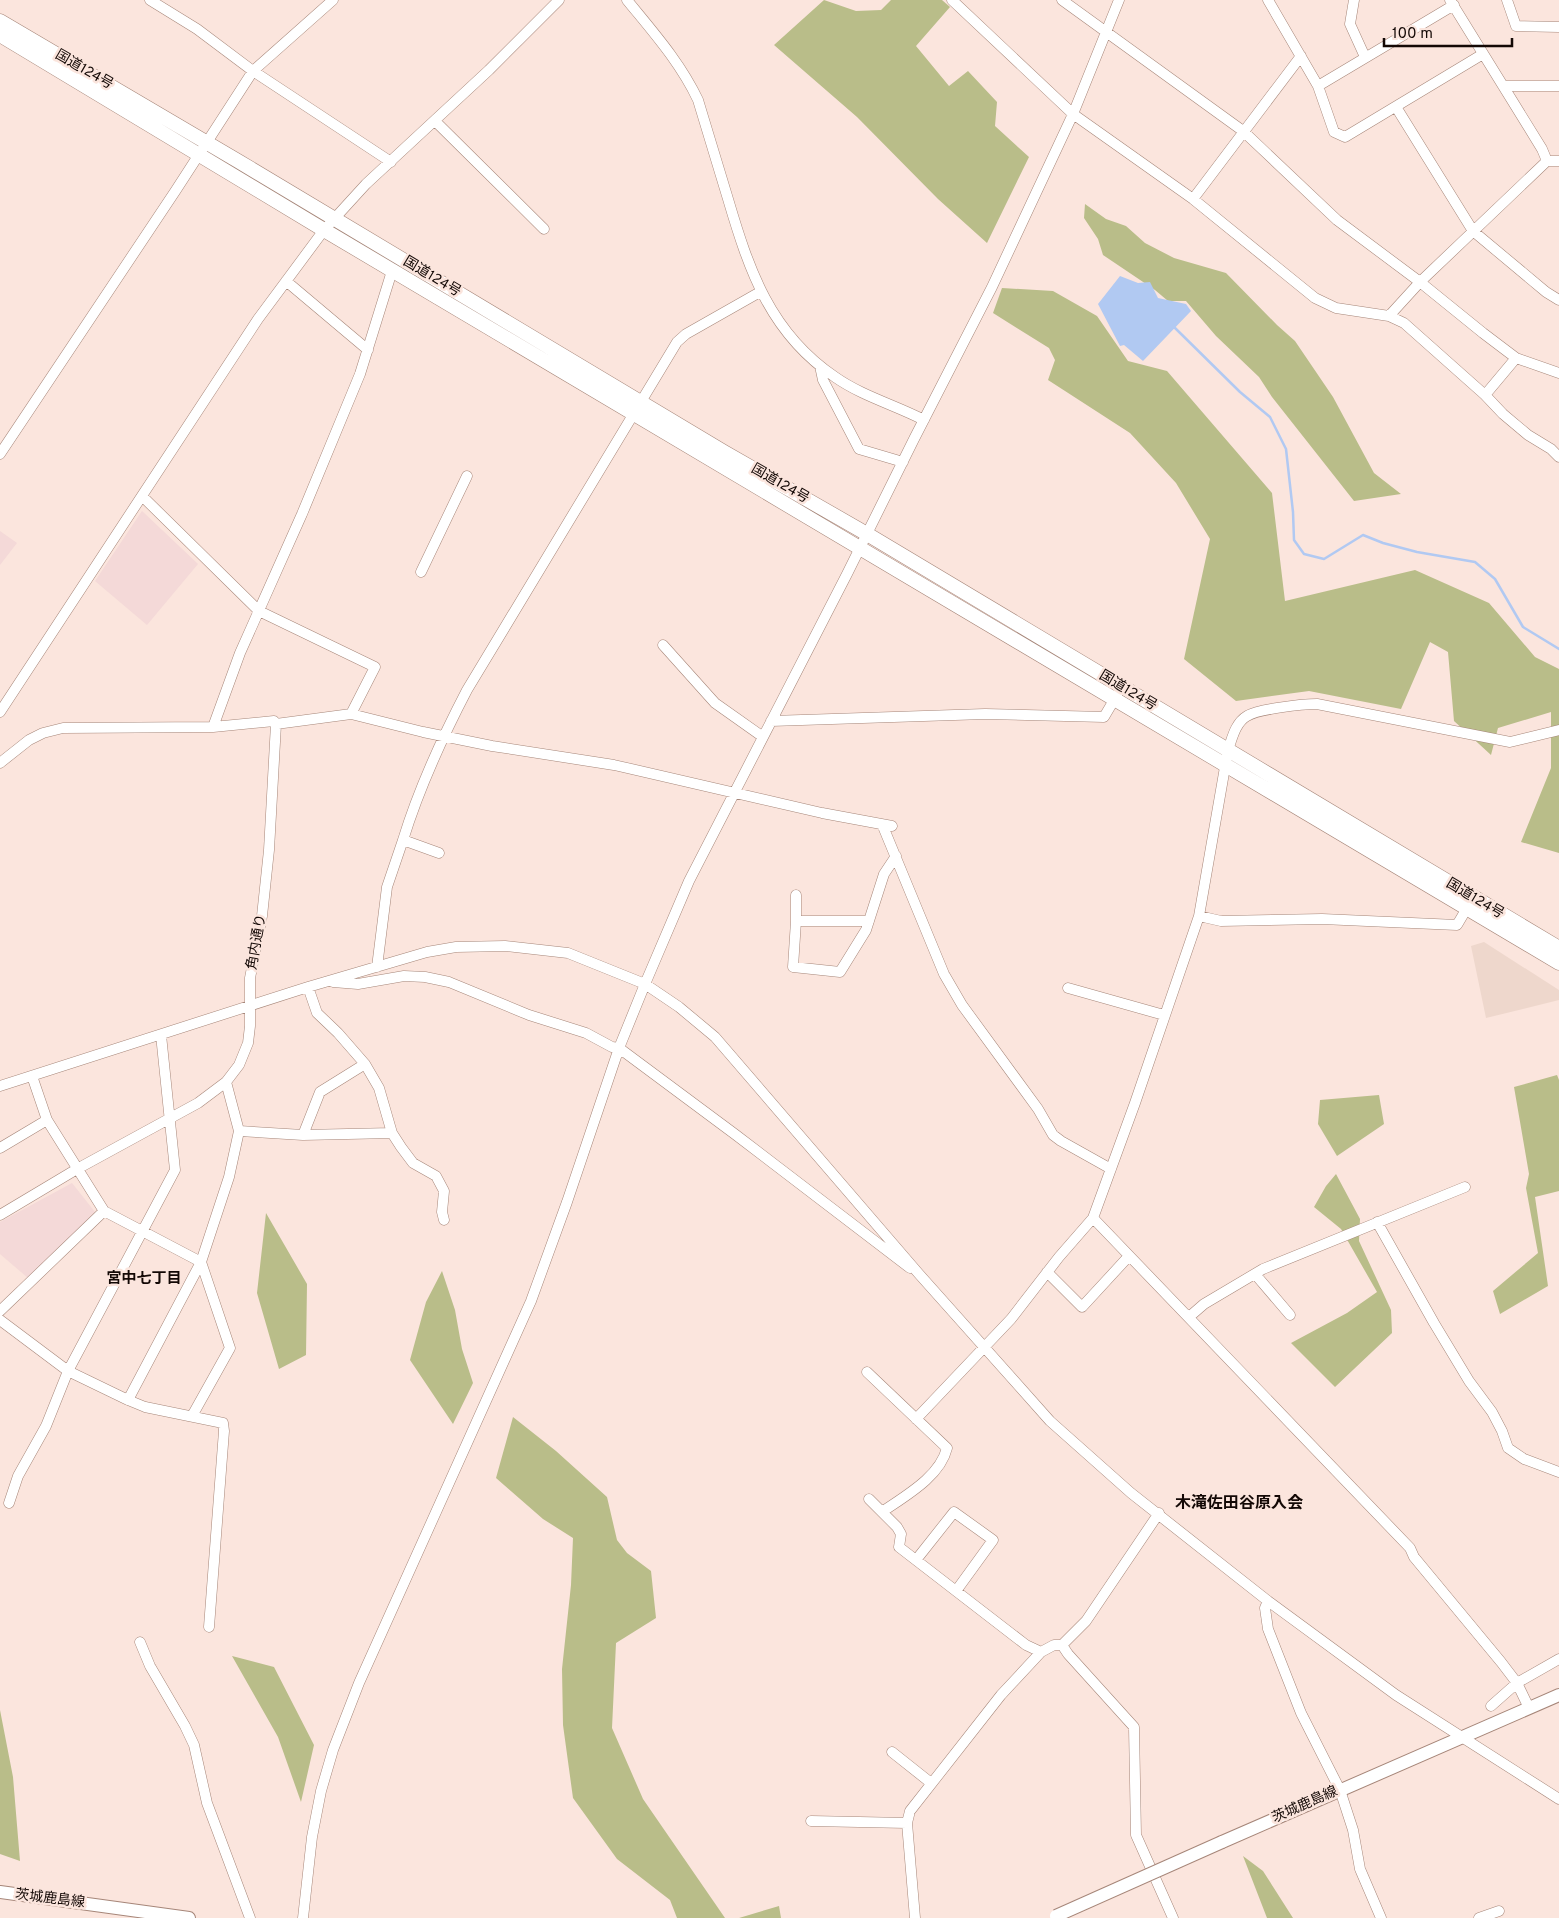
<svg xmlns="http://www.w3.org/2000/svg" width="1559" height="1918" font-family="Overpass,'Noto Sans JP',sans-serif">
  <rect width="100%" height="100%" fill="#fbe5dd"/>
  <path fill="#eed7cc" d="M1484 942 1559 990V1000L1486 1018 1471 946Z"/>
  <path fill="#f4d9d8" d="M142 511 198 564 147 625 95 581Z
    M0 531 17 543 0 565Z
    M72 1183 95 1212 28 1278 0 1254V1222Z"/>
  <path fill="#b9bd89" d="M824 0 856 11 881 10 891 0H942L950 7 916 46 949 86 968 71 997 102 995 126 1029 157 987 243 938 199 857 117 774 45Z
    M1085 204 1106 219 1126 226 1145 243 1174 258 1226 273 1277 325 1295 341 1333 397 1374 473 1401 494 1354 501 1272 397 1259 377 1216 336 1186 301H1168L1155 290 1103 255 1098 239 1084 218Z
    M1002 288 1053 291 1097 316 1128 361 1167 371 1272 493 1285 601 1415 570 1489 603 1535 657 1559 669V853L1521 842 1551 768V712L1498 728 1491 755 1454 721 1448 652 1430 642 1401 709 1309 691 1236 701 1184 659 1210 539 1176 483 1130 433 1048 380 1055 360 1049 348 993 313Z
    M1557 1075 1559 1080V1191L1535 1197 1548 1286 1500 1314 1493 1291 1538 1253 1526 1188 1529 1174 1514 1087Z
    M1379 1095 1384 1124 1337 1156 1318 1124 1320 1100Z
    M1336 1174 1360 1219 1359 1241 1391 1310 1392 1333 1335 1387 1291 1343 1347 1313 1377 1292 1341 1229 1314 1207 1326 1186Z
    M266 1213 307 1284 306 1355 279 1369 257 1293Z
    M442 1271 455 1310 462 1349 473 1383 453 1424 410 1360 426 1302Z
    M513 1417 556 1451 607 1497 617 1540 627 1553 651 1571 656 1618 616 1643 612 1728 643 1799 725 1918H677L670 1900 617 1859 573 1798 563 1725 562 1669 571 1585 573 1538 543 1519 496 1478Z
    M232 1656 274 1667 314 1745 301 1802 278 1737Z
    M0 1710 13 1777 20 1861 0 1854Z
    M1243 1856 1263 1871 1293 1918H1267Z
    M779 1906 781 1918H738H739Z"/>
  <path fill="#b1c9f2" d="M1120 276 1138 283 1150 282 1158 298 1186 304 1191 311 1143 361 1124 345 1120 346 1098 304Z"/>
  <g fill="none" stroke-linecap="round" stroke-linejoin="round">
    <path stroke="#b1c9f2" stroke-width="2.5" d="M1173 326 1240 392 1270 417 1286 449 1293 512 1294 540 1304 554 1324 559 1363 535 1383 543 1417 552 1475 562 1495 579 1523 627 1559 649"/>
    <defs>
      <path id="minor" d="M150 0 197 29 253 71 391 162
        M627 0C653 32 680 62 698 100 708 133 718 166 728 199 749 270 770 333 835 377 862 396 895 405 924 420
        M952 0 1073 114 1193 199 1315 298 1336 308 1389 316 1404 323 1485 395 1503 414 1528 435 1551 449 1559 457
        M1062 0 1243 131 1337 220 1420 282 1483 333 1516 358 1559 373
        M1268 0 1318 86 1334 132 1345 137 1483 54
        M1354 0 1350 24 1365 57
        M1450 0 1542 149 1547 161
        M1507 0 1516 26 1559 27
        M1318 86 1454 5
        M1503 86H1559
        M1396 107 1473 231 1546 292 1559 300
        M435 121 544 229
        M1193 199 1301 56
        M286 281 368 350
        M1389 316 1420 282 1547 161H1559
        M820 366 823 380 859 449 903 462
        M1485 395 1516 358
        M0 454 176 190 253 71 333 0
        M142 496 259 611 375 667 351 714
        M421 572 467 476
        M663 645 715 703 763 737
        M0 712 258 319 324 230 366 184 489 70 559 0
        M771 721 985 714 1104 717 1117 695
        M276 724 351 714 423 732 492 746 614 765 822 813 892 826
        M0 763 29 740 43 733 63 728 213 727
        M882 824 944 974 962 1005 1038 1109 1053 1135 1061 1141 1111 1169
        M439 853 403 840C419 788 442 738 467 690L677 342 686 334 760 292
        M796 895V921H869
        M1199 916 1221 921 1322 919 1457 925 1470 903
        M796 921 793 967 840 972 866 930 884 874 896 856
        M377 967 387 887 403 840
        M333 982 358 984 404 976 425 977 449 982 529 1015 586 1033 612 1047 619 1048 736 1135 910 1268
        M308 987 317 1013 338 1033 365 1064 379 1088 392 1133 401 1147 413 1163 436 1176 444 1191 442 1212 444 1220
        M1068 988 1164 1015
        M32 1076 47 1120 104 1211 201 1262 230 1348 192 1416
        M0 1086 308 987 427 952 456 947 505 946 568 953 645 984 679 1007 715 1037 919 1274 1050 1421 1131 1493 1268 1601 1396 1695 1559 1799
        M239 1131 303 1135 392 1133
        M303 1135 320 1092 365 1064
        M0 1148 47 1120
        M0 1215 77 1169 198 1103 226 1082 239 1065 248 1043 250 1026V978L262 916 269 850 276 724 274 721 213 727 240 653 302 514 360 374 392 271
        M1093 1218 1410 1548 1414 1557 1501 1662 1517 1683 1529 1708
        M1377 1222 1434 1323 1469 1381 1492 1412 1502 1431 1508 1448 1524 1459 1559 1472
        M1047 1272 1082 1307 1129 1256
        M1255 1274 1290 1315
        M0 1311 104 1211
        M1189 1317 1204 1304 1263 1269 1465 1187
        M0 1320 68 1371 128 1400 145 1407 223 1423 224 1431 209 1627
        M867 1372 947 1448C940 1477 905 1496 882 1512
        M128 1400 201 1262 229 1177 239 1131 226 1082
        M916 1419 1011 1319 1059 1257 1093 1218 1135 1103 1199 916 1228 750C1232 739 1235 723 1247 716 1258 709 1303 704 1317 704L1510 742 1559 730
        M869 1499 897 1527 901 1534 899 1547 1026 1645 1041 1652
        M9 1503 18 1476 46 1426 68 1371 175 1170 161 1035
        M916 1560 954 1512 993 1540 956 1591
        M1268 1601 1265 1608 1268 1629 1301 1713 1340 1790 1353 1830 1360 1869 1381 1918
        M140 1642 150 1666 185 1726 194 1745 207 1803 250 1918
        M1062 1645 1068 1654 1134 1727 1136 1835 1173 1918
        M1491 1706 1517 1683 1559 1659
        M892 1752 931 1783
        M811 1821 907 1823
        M303 1918 312 1837 321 1791 333 1750 359 1683 531 1301 567 1202 619 1048 645 984 689 881 847 574 914 439 992 287 1073 114 1119 0
        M915 1918 907 1823 910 1811 1001 1695 1041 1652 1054 1645H1062L1086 1621 1159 1513
        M1479 1918 1499 1911"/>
      <path id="major" d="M1222 1842 1559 1695
        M0 1892 189 1918"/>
      <path id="highway" d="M0 21 238 161 724 452 867 534 1559 948
        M0 35 324 230 1559 963"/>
    </defs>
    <use href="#minor" stroke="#a68679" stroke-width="11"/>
    <use href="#major" stroke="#a68679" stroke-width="14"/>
    <use href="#highway" stroke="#a68679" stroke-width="15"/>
    <use href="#minor" stroke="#fff" stroke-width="10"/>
    <use href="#major" stroke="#fff" stroke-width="12"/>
    <use href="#highway" stroke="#fff" stroke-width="14"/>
    <defs>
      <path id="major-bridge" d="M1056 1916 1222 1842"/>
    </defs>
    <use href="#major-bridge" stroke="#a68679" stroke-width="14" stroke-linecap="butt"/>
    <use href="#major-bridge" stroke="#fff" stroke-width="12"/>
  </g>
  <g text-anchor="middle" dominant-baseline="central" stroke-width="5" stroke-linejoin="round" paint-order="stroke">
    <g font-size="14" fill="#130805" stroke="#fbe5dd">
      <text transform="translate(84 70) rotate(30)">国道124号</text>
      <text transform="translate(432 277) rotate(31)">国道124号</text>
      <text transform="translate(780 484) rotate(30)">国道124号</text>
      <text transform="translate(1128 691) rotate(31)">国道124号</text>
      <text transform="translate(1475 899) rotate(31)">国道124号</text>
      <text transform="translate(257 942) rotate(-80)">角内通り</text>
      <text transform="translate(1305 1805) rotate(-24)">茨城鹿島線</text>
      <text transform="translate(50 1899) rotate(7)">茨城鹿島線</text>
    </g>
    <g font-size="15" font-weight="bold" fill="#130805" stroke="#fbe5dd">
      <text x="144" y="1279">宮中七丁目</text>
    </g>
    <g font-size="16" font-weight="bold" fill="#130805" stroke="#fbe5dd">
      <text x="1239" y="1504">木滝佐田谷原入会</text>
    </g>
  </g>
  <path d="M1384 38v8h128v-8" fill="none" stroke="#130805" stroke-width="2.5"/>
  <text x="1392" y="38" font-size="15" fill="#130805" stroke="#fbe5dd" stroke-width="4" paint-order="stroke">100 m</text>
</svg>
